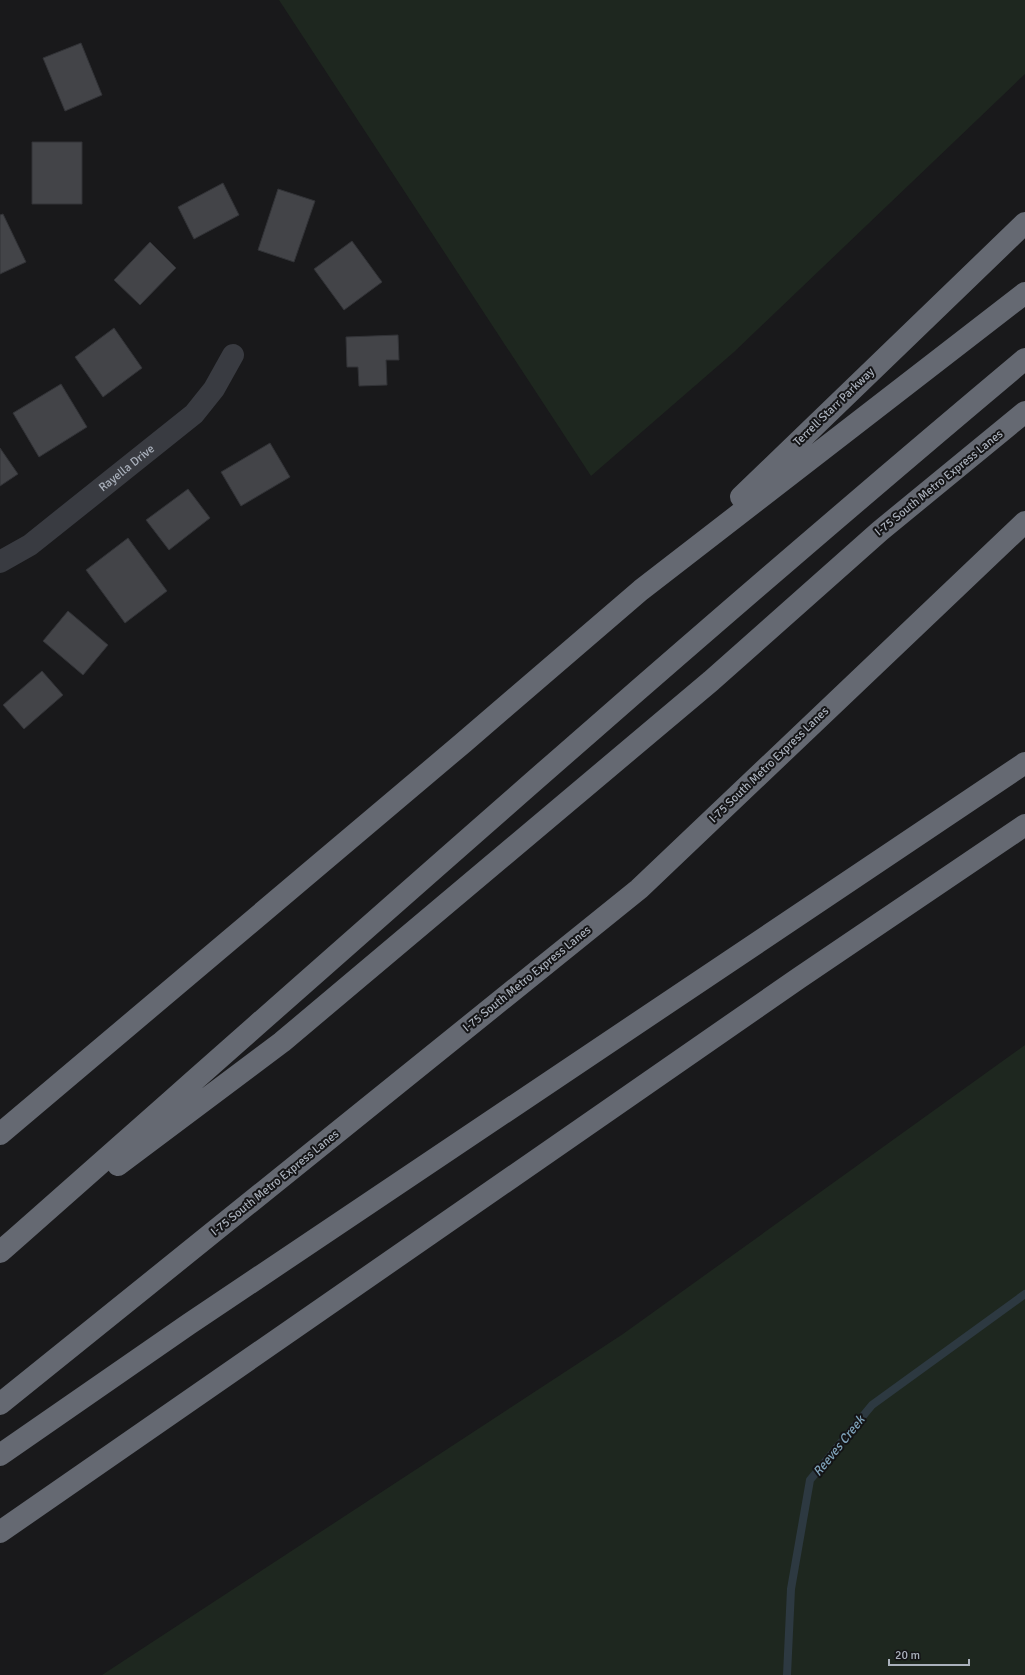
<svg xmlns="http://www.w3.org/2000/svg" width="1025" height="1675" font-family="Signika,sans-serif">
  <rect width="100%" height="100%" fill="#19191b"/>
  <path fill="#1e271f" d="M279 0H1025V74L734 352 591 476Z
    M1025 1045V1675H102L623 1334Z"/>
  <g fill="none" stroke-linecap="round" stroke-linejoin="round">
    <path stroke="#2d3941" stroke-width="8" d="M787 1675 791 1589 810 1480 872 1405 1025 1294"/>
  </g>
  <path fill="#434448" stroke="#323337" d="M81 43 102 95 65 111 43 58Z
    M32 142H82V204H32Z
    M223 183 239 215 194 239 178 207Z
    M278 189 315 201 294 262 258 250Z
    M3 214 26 262 0 274V215Z
    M352 241 382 282 344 310 314 269Z
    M150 242 176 268 140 305 114 280Z
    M114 328 142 368 103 397 75 357Z
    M398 335 399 360H386L387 385 359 386 358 367H347L346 337Z
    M61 384 87 427 39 457 13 413Z
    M270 443 290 477 241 506 221 472Z
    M0 448 18 474 0 486Z
    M188 489 210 518 169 550 146 520Z
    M128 538 167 591 125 623 86 570Z
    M68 611 108 645 83 675 43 641Z
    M42 671 63 695 24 729 3 705Z"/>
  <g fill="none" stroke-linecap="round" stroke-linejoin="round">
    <path stroke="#393b41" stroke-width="22" id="s1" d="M0 562 30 545 194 414 214 389 233 355"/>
    <path stroke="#656972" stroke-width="22" d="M741 497 1025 223
      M0 1134 463 743 641 590 1025 293
      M118 1165 282 1042 711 681 880 531 1025 412
      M0 1252C340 952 678 650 1025 359
      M0 1404 639 889 1025 522
      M0 1455 189 1324 1025 763
      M0 1532 799 978 1025 825"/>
  </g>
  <g text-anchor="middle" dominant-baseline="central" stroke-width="4" stroke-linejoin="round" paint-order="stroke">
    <g font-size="12" fill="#aab1bc" stroke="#141416">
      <text transform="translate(834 407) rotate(-44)">Terrell Starr Parkway</text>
      <text stroke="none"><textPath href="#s1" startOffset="158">Rayella Drive</textPath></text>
      <text transform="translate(939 483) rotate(-39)">I-75 South Metro Express Lanes</text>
      <text transform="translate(769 765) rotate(-44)">I-75 South Metro Express Lanes</text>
      <text transform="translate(527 979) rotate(-39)">I-75 South Metro Express Lanes</text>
      <text transform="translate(275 1183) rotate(-39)">I-75 South Metro Express Lanes</text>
    </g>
    <g font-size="13" font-style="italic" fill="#7fa2b9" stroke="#141416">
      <text transform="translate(839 1446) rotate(-51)">Reeves Creek</text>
    </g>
  </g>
  <path d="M889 1659v6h80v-6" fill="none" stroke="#aab1bc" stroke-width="2"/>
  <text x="895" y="1659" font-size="12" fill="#aab1bc" stroke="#141416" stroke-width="3" paint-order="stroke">20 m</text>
</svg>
